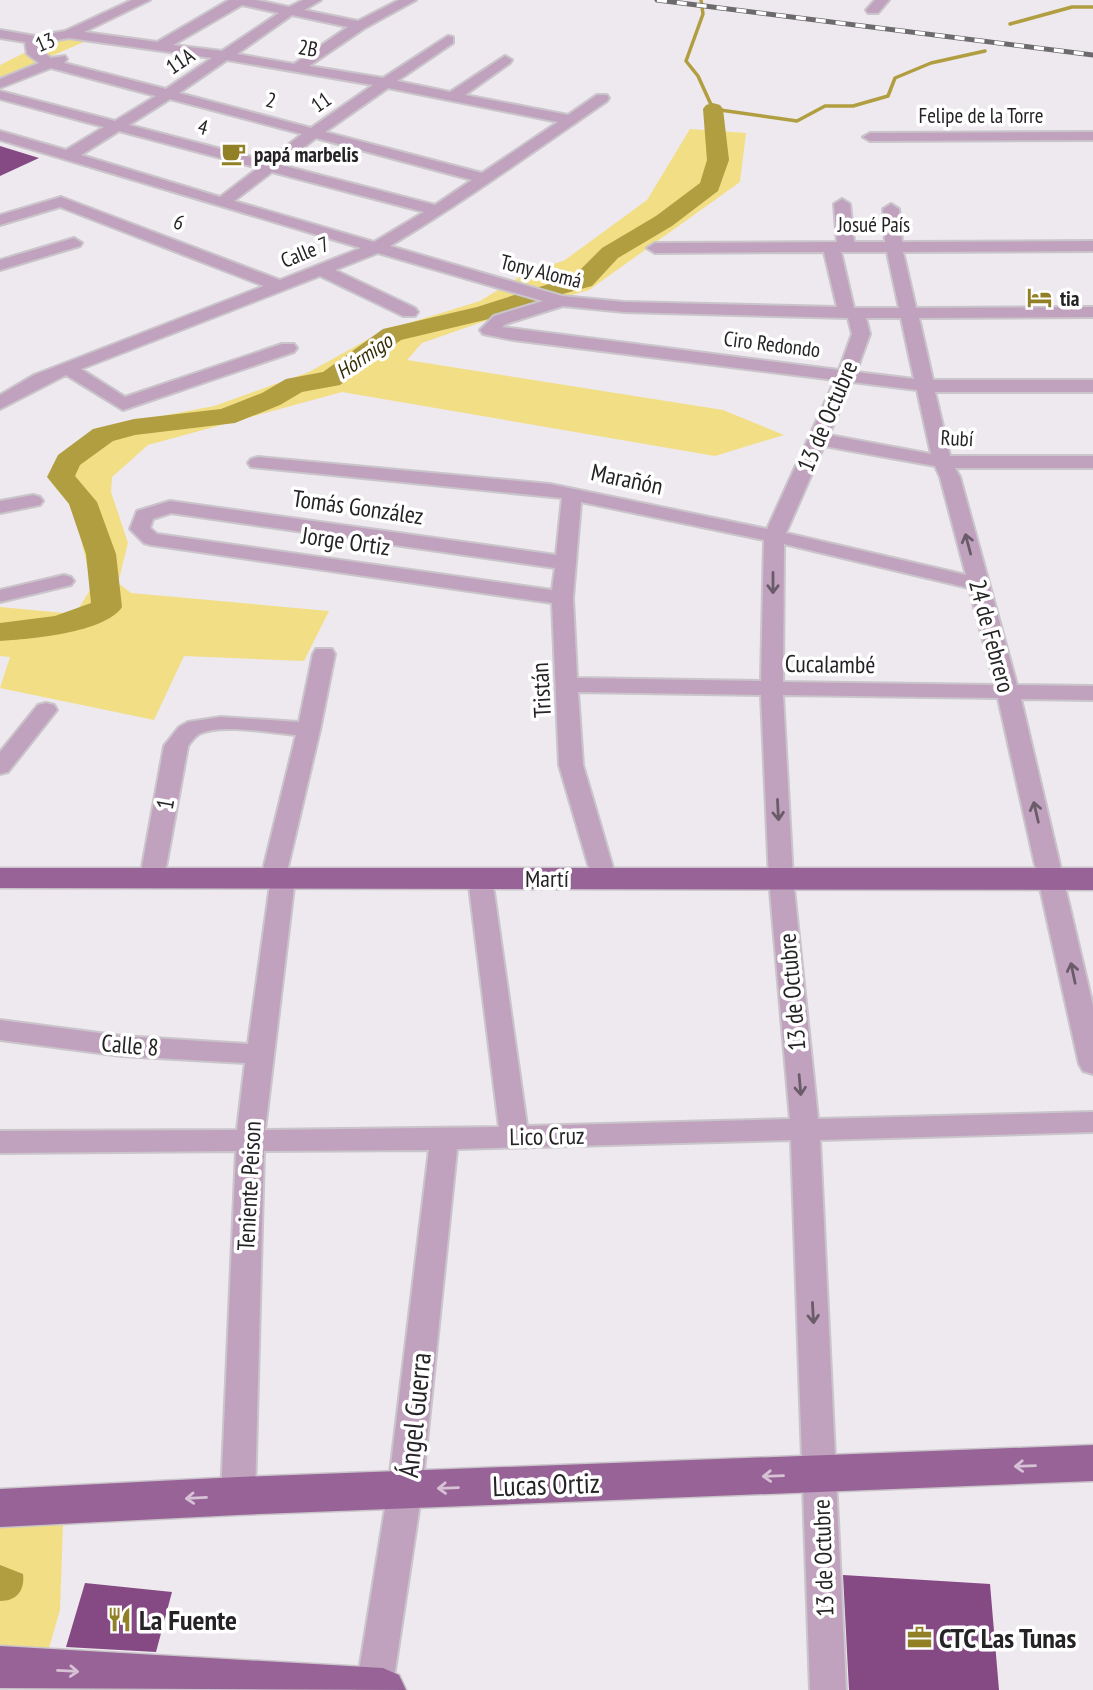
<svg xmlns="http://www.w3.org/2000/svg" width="1093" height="1690" font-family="'PT Sans Narrow',sans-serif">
  <rect width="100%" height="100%" fill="#eee9ee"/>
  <path fill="#f1de85" d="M70 37 91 39 0 78V65L46 42Z
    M690 129 746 133 740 182 589 290 502 315 422 343 407 360 723 410 784 435 715 456 342 392 148 445 112 477 111 492 128 543 118 583 131 593 329 611 304 661 184 656 154 720 0 688 10 657 0 656V607L75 614 92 587 75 513 55 479 52 466 76 442 130 422 214 406 309 372 383 331 480 301 521 276 565 260 647 200Z
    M63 1524 60 1610 49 1648 0 1647V1528Z"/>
  <path fill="#b19e41" d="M0 1565 23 1574C25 1590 17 1601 0 1601Z"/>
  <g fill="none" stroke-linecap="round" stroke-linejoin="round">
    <path stroke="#b19e41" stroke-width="3.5" d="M701 0 703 14 686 61 698 76 713 109 797 121 825 106H853L888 96 895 78 931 63 985 51
      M1010 24 1072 7H1093"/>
    <path fill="#b19e41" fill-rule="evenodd" d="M713 103 720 105 723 109 729 160 718 191 672 226 618 258 592 286 548 298 493 318 401 340 340 385 302 392 280 405 235 423 135 435 113 441 80 465 75 476 97 502 116 554 122 607C105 633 30 639 0 641V623L55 616 91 603 86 554 69 504 47 477 58 455 93 429 134 419 221 409 262 393 286 379 323 372 383 329 477 307 574 276 602 248 656 216 700 183 707 160 703 109 706 105Z"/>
  </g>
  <path fill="#854984" d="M0 146 39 158 0 176Z
    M843 1575 990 1584 999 1690H849Z
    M85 1583 172 1592 156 1652 66 1647Z"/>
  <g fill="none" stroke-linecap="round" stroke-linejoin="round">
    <defs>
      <path id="minor" d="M132 0H150L84 32 157 42 229 0H256L289 7 303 0H321L304 10 358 21 399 0H416L365 28 309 66 383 78 448 36 453 37V43L397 81 450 92 505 56 512 60 510 63 465 95 568 115 597 95H607L609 98 607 101C536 150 465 201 390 246L562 296 624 302 837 307 824 252 655 253 647 248 655 243 837 242 834 204 842 199 850 204 854 242H885L883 209 891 204 899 209 902 242 1093 241V251L903 252 916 308 1093 307V317L919 318 933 380H1093V392H935L950 456H1093V468H955L960 477 1017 685 1093 686V700L1021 699 1093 1006V1074L1083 1071 1079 1064 998 698 783 695 793 879 818 1119 1093 1112V1132L820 1140 846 1690H810L791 1140 457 1149 422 1490 392 1690H356L388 1490 429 1150 264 1151 255 1496 250 1506 238 1510 226 1506 221 1496 236 1151 0 1153V1131L237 1130 245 1063 122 1056 0 1040V1020L122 1036 248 1044 270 885 264 884 261 878 296 735C273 733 220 723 199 734 194 737 191 742 188 746L164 878 161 884 152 886 143 884 140 878 164 746 179 727 188 722 221 717 299 722 313 654 316 649H332L335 654 320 730 287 871 295 878 265 1130 499 1127 468 878 471 872 480 870 489 872 492 878 527 1126 790 1119 769 879 761 695 578 692 583 765 616 878 613 884 604 886 595 884 592 878 559 765 552 603 151 545 144 543 130 529 137 511 170 501 556 555 562 498 251 467 248 463 251 459 258 457 550 484 767 529 835 380 513 340 483 334 480 330 494 316 543 301 378 253 335 270 415 308 418 312 415 316H403L320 276 81 369 125 397 282 344H294L297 348 294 352 123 410 66 375 0 409V395L34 375 264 286 60 207 0 225V215L61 197 280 280 361 248 0 140V131L66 150 104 127 0 99V91L115 121 156 96 51 68 0 88V79L39 63 27 54 25 42 0 38V30L35 36 65 31ZM242 5 279 13 222 51 173 45ZM292 15 348 27 294 64 237 54ZM69 38 212 58 166 89 64 63 67 59 65 56 51 58 39 49V43ZM227 60 373 85 311 128 179 93ZM388 88 558 122 482 173 325 132ZM170 99 302 134 267 161 129 125ZM119 131 258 168 220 197 81 155ZM316 138 472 180 435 205 281 165ZM272 172 424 212 374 242 234 201ZM841 252H887L899 308H854ZM563 306 624 312 848 318 852 334 839 370 502 327 506 324ZM866 318H901L914 379 856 372 870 334ZM852 382 917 390 931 454 829 435ZM824 446 935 466 940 477 966 575 786 533ZM581 502 764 540 761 681 577 678 573 598ZM171 513 555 568 552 590 157 534 150 528 153 519ZM784 544 969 588 995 685 783 682Z
        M875 0H889L878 13H868L866 10Z
        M1093 132V140L870 141 863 137 870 133Z
        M74 238 82 243 80 246 0 270V260Z
        M33 495 40 497 43 501 40 505 0 513V501Z
        M64 575 71 577 74 581 71 585 0 602V590Z
        M46 703 54 705 57 710 8 772 0 774V752L38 705Z"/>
      <path id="major" d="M0 868H1093V890L0 888Z
        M1093 1445V1481L238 1515 0 1527V1489L238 1477Z
        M0 1646 383 1668 399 1675 406 1690 0 1688Z"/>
    </defs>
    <use href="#minor" stroke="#cac5ca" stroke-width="4"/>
    <use href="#major" stroke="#cac5ca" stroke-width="3"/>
    <use href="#minor" fill="#c0a2be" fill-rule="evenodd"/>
    <use href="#major" fill="#986497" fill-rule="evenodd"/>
    <defs>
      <path id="rail" d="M657 0 1093 55"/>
    </defs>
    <use href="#rail" stroke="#6d6a6d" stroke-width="5"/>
    <use href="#rail" stroke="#fff" stroke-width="3.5" stroke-dasharray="10" stroke-linecap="butt"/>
  </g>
  <defs><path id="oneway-shaft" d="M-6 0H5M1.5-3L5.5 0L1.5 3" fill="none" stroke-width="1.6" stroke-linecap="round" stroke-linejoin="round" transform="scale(1.75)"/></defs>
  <g stroke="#6b5c6a">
    <use href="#oneway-shaft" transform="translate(968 544) rotate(-105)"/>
    <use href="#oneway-shaft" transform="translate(773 583) rotate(90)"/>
    <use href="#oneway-shaft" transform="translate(778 810) rotate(87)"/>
    <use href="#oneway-shaft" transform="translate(1036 812) rotate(-103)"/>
    <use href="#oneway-shaft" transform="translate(1073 973) rotate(-102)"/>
    <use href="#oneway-shaft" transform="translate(800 1085) rotate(85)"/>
    <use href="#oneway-shaft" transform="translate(813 1313) rotate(87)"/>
  </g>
  <g stroke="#d6c1d5">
    <use href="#oneway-shaft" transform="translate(1025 1466) rotate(178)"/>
    <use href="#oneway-shaft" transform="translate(773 1476) rotate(178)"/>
    <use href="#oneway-shaft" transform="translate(448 1488) rotate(178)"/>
    <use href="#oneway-shaft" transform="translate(196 1498) rotate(177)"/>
    <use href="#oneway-shaft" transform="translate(68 1671) rotate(3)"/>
  </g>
  <defs>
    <symbol id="cafe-bare" viewBox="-9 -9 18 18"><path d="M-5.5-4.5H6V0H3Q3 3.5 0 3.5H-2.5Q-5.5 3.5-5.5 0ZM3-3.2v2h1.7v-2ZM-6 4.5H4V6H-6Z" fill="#928027" stroke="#fff" stroke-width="2.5" paint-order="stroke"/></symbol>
    <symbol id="hotel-bare" viewBox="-9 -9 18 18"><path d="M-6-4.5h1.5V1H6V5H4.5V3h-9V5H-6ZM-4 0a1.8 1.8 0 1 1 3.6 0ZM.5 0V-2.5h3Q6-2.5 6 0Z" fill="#928027" stroke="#fff" stroke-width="2.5" paint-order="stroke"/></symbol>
    <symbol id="restaurant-bare" viewBox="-9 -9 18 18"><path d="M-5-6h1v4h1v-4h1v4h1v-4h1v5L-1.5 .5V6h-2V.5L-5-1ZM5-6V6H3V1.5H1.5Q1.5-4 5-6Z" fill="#928027" stroke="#fff" stroke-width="2.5" paint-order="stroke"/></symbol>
    <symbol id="office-bare" viewBox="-9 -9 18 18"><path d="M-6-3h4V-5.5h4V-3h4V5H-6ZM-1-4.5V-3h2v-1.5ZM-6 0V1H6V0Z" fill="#928027" stroke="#fff" stroke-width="2.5" paint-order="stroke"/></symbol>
  </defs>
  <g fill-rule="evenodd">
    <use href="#cafe-bare" x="216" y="136" width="35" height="35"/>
    <use href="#hotel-bare" x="1022" y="280" width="35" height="35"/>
    <use href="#restaurant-bare" x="102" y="1602" width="35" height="35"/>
    <use href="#office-bare" x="902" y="1620" width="35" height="35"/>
  </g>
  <g text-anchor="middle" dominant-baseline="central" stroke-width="7" stroke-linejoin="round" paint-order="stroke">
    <g font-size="21" fill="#252325" stroke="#fff">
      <text transform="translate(45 42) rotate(-23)">13</text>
      <text transform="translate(308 48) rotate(10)">2B</text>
      <text transform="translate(180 61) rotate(-34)">11A</text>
      <text transform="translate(271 100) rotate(15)">2</text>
      <text transform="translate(321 102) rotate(-35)">11</text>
      <text x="981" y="115">Felipe de la Torre</text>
      <text transform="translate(203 127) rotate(15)">4</text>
      <text transform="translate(179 222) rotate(21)">6</text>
      <text x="874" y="224">Josué País</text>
      <text transform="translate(305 252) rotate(-22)">Calle 7</text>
      <text transform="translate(541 271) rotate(14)">Tony Alomá</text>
      <text transform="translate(772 344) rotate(7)">Ciro Redondo</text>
      <text transform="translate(957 438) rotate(3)">Rubí</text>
    </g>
    <g font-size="21" font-weight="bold" fill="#252325" stroke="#fff" text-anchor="start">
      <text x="254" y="154">papá marbelis</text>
      <text x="1060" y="298">tia</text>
    </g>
    <g font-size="21" font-style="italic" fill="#362e05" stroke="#fff">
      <text transform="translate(364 356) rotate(-34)">Hórmigo</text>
    </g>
    <g font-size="24" fill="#252325" stroke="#fff">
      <text transform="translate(827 416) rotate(-67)">13 de Octubre</text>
      <text transform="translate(627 479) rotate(12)">Marañón</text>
      <text transform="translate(358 507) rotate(8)">Tomás González</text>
      <text transform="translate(346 541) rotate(8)">Jorge Ortiz</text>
      <text transform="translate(992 636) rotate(75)">24 de Febrero</text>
      <text transform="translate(830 664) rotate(1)">Cucalambé</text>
      <text transform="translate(541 690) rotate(-93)">Tristán</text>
      <text transform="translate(165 804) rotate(-80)">1</text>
      <text x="547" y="878">Martí</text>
      <text transform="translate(792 992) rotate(-95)">13 de Octubre</text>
      <text transform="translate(130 1045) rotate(5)">Calle 8</text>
      <text transform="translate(547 1136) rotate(-1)">Lico Cruz</text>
      <text transform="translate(249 1186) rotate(-87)">Teniente Peison</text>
      <text transform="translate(823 1558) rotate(-92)">13 de Octubre</text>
    </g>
    <g font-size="28" fill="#252325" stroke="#fff">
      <text transform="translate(414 1415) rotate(-84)">Ángel Guerra</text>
      <text transform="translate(546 1484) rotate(-2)">Lucas Ortiz</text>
    </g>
    <g font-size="28" font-weight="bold" fill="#252325" stroke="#fff" text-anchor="start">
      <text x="139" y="1619">La Fuente</text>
      <text x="939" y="1637">CTC Las Tunas</text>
    </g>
  </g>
</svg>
